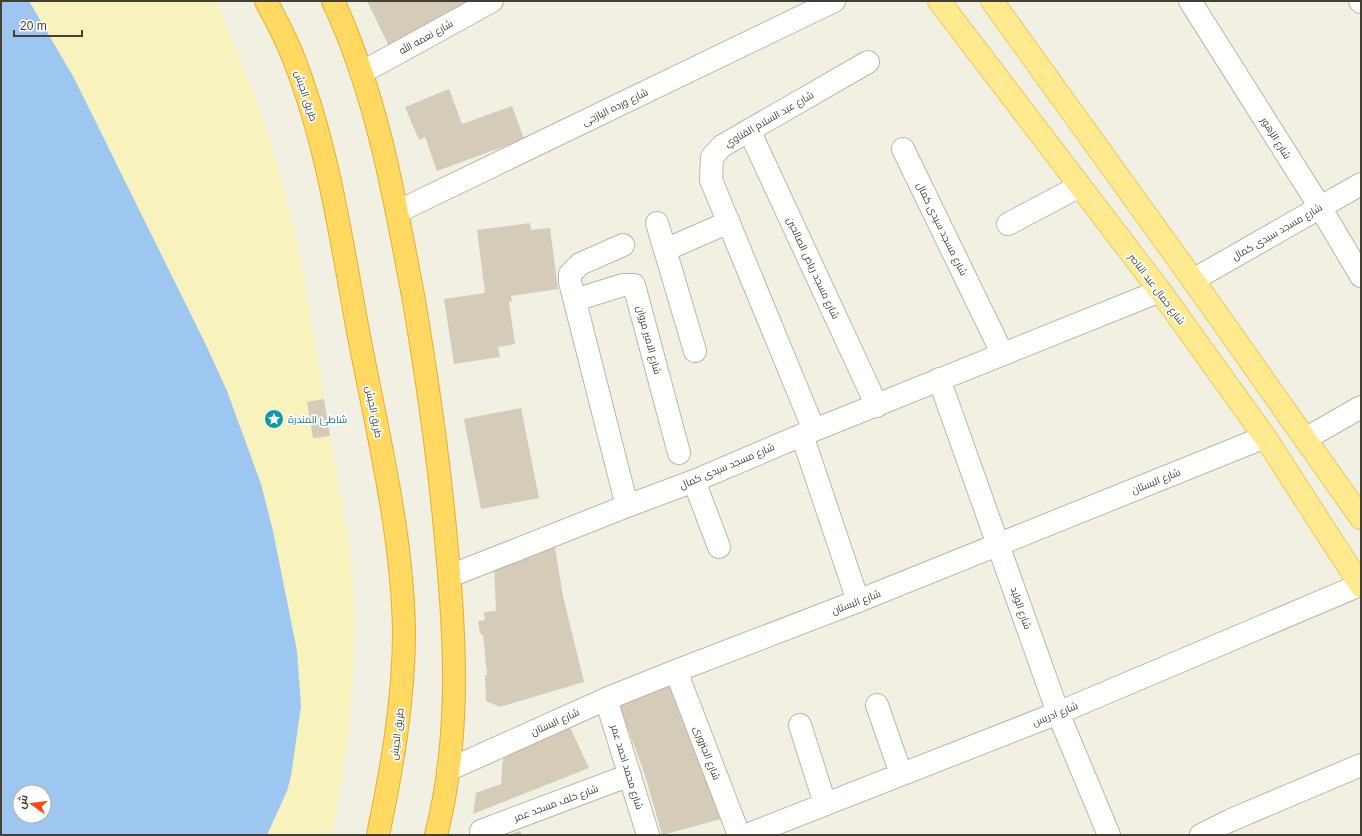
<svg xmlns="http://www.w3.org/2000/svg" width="1362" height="836" font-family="Helvetica,Cairo,sans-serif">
  <rect width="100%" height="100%" fill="#f2efe3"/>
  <path fill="#f8f2bd" d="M29 1H216C249 75 276 150 294 229 307 285 315 342 324 399L307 402 313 438 330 436C341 496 355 560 354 622 354 693 347 766 331 835H267L287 791 298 733 301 706 297 651 273 531 261 484 227 391 206 345 74 78Z"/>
  <path fill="#9dc7f1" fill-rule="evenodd" d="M1 1H29L74 78 206 345 227 391 261 484 273 531 297 651 301 706 291 776 287 791 267 835H1ZM20 792H44V816H20Z"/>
  <path fill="#d4ccb8" d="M367 1H469L471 5 389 46Z
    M449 89 462 124 512 106 524 139 437 171 425 137 419 140 405 107Z
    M530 223 531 230 550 228 558 289 511 296 512 301 509 302 515 344 498 347 500 357 454 364 444 299 485 293 477 230Z
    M324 399 330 436 313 438 307 402Z
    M521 408 539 498 481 509 464 419Z
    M554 541 563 596 584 682 500 707 486 701 485 676 487 675 483 635 480 633 478 621 485 620 484 612 496 611 494 564Z
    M675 681 721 819 662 835 645 775 618 702Z
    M568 723 589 768 473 814 476 793 501 784 504 746Z
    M520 831 522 835H508Z"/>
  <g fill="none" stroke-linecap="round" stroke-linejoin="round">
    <defs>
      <path id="minor" d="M1190 1 1320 207 1361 276
        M1360 1 1361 2
        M361 73 492 1
        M749 130 877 406
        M903 149 1002 353
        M397 212 834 1
        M657 223 695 351
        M1008 224 1080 186
        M623 245 580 264 570 274V282L627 506
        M665 250 729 222
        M1193 280 1361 184
        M575 300 623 285H634L679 453
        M939 379 1058 713 1109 835
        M814 430 711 180 712 157 722 146 868 62
        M802 435 858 601
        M1305 439 1361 407
        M694 481 719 547
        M450 576 627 506 694 481 802 435 1160 291
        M676 671 739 835
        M606 699 648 835
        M877 705 901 774
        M800 725 825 804
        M448 770 606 699 676 671 858 601 1265 437
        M481 831 630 775
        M747 835 1058 713 1360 585
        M1201 835 1231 820 1361 765"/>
      <path id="major" d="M939 1 1160 291 1265 437 1361 586
        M992 1 1193 280 1361 518"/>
      <path id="highway" d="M266 1C274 16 282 31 289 47 326 135 340 232 357 326 376 427 402 528 404 631 404 700 392 768 378 835
        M333 1C377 95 395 199 414 301 428 384 440 467 447 551 456 645 460 742 436 835"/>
    </defs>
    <use href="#minor" stroke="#bdb7a6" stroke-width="24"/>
    <use href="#major" stroke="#e6ca5d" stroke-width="24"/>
    <use href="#highway" stroke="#e0b02f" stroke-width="24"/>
    <use href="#minor" stroke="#fff" stroke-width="22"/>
    <use href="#major" stroke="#ffea8f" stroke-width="22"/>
    <use href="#highway" stroke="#ffd961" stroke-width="22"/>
  </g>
  <defs>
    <symbol id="sight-disc" viewBox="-11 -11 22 22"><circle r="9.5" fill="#0f9aa8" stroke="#fff"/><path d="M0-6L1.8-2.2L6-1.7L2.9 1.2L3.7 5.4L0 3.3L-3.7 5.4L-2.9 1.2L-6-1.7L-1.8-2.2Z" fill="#fff"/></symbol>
  </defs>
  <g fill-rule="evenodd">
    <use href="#sight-disc" x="263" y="408" width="22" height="22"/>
  </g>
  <g text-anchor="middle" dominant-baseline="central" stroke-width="3.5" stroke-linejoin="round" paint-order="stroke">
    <g font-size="10" fill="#443f33" stroke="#fff">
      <text transform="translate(426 37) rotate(-29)">شارع نعمه الله</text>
      <text transform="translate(306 96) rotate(72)">طريق الجيش</text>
      <text transform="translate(615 107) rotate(-26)">شارع ورده اليازجى</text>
      <text transform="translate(769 119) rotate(-30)">شارع عبد السلام القناوي</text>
      <text transform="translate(1276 138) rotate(58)">شارع الزهور</text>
      <text transform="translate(942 229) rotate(64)">شارع مسجد سيدى كمال</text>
      <text transform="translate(1277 232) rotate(-30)">شارع مسجد سيدى كمال</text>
      <text transform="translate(813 268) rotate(65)">شارع مسجد رياض الصالحين</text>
      <text transform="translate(1157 289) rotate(53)">شارع جمال عبد الناصر</text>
      <text transform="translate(649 340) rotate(75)">شارع الامير مروان</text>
      <text transform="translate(374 412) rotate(79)">طريق الجيش</text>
      <text transform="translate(727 466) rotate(-23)">شارع مسجد سيدى كمال</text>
      <text transform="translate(1156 481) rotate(-22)">شارع البستان</text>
      <text transform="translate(856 602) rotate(-21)">شارع البستان</text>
      <text transform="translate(1021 608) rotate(71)">شارع الوليد</text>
      <text transform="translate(1055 714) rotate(-22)">شارع ادريس</text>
      <text transform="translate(555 722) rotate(-24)">شارع البستان</text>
      <text transform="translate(397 734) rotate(-83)">طريق الجيش</text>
      <text transform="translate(707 753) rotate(69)">شارع الجنزورى</text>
      <text transform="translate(627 767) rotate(73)">شارع محمد احمد عمر</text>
      <text transform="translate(556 803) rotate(-20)">شارع خلف مسجد عمر</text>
    </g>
    <g font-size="10" fill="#0d838f" stroke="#fff" text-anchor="start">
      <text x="288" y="419">شاطئ المندرة</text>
    </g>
  </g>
  <rect width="1362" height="836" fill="none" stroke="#443f33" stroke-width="4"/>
  <g transform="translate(32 804) rotate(284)"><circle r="19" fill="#ffffff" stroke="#b4b2ad"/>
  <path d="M0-3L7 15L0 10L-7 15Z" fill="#ff480d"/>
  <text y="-6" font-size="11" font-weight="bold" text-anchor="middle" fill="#443f33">ش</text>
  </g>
  <path d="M14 30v6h68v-6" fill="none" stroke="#443f33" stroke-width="2"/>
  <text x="20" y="30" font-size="12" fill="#443f33" stroke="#ffffff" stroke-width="3" paint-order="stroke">20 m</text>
</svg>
